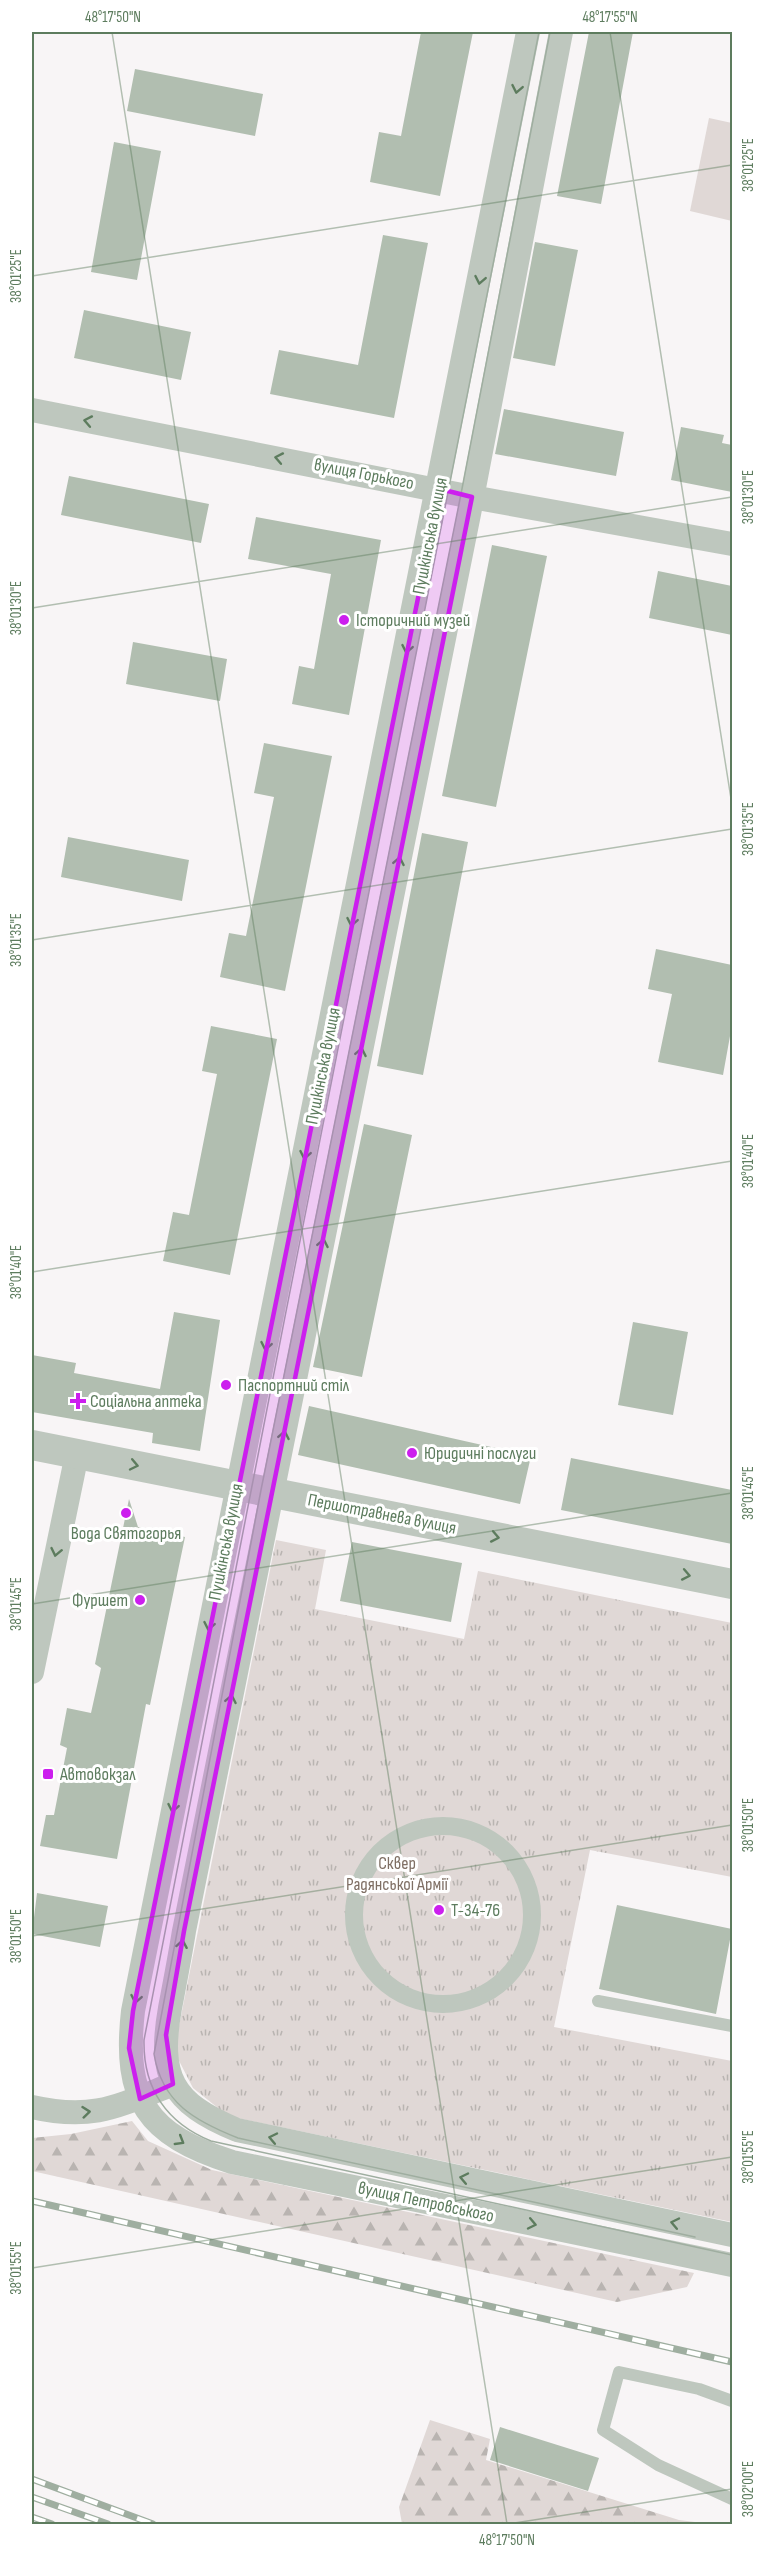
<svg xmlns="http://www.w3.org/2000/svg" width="764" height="2556" font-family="'Sofia Sans Condensed',sans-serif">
  <defs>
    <pattern id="forest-firs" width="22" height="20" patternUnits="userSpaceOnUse" patternTransform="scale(1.5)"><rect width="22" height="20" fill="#e0d8d6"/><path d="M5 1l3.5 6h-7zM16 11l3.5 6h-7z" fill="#b9b4b1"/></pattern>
    <pattern id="park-tufts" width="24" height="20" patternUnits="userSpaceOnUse" patternTransform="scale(1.5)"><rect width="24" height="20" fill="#e0d8d6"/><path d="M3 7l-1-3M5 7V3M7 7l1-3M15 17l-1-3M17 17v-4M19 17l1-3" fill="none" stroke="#b9b4b1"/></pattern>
  </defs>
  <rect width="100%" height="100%" fill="#f8f5f6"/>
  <path fill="#e0d8d6" d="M709 118 732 123V221L690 211Z"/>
  <path fill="url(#forest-firs)" d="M132 2121 148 2141 212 2170 694 2273 687 2287 617 2302 32 2171V2138L71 2134Z
    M430 2420 490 2439 486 2460 679 2520 711 2524H402L399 2507Z"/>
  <path fill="url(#park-tufts)" d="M276 1540 326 1550 315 1609 464 1639 478 1571 732 1623V1877L590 1850 554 2027 732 2061V2222L228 2116 193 2088 174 2051Z"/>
  <path fill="#b1beb0" d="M421 32H473L440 196 370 182 379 132 401 136Z
    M589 32H633L601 204 557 196Z
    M135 69 263 94 255 136 127 111Z
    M114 142 161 151 137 280 91 272Z
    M383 235 428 243 394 418 270 394 279 350 358 365Z
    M535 242 578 250 555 366 513 358Z
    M84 310 191 332 181 380 74 358Z
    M504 409 624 432 616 476 495 454Z
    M681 427 724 435 722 443 732 445V492L671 480Z
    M69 476 209 504 201 543 61 515Z
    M256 517 381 540 349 715 292 704 299 666 314 669 331 574 248 559Z
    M492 545 547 556 496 807 442 796Z
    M658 571 732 586V635L649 618Z
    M133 642 227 659 220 701 126 684Z
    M264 743 332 756 285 991 220 977 229 933 246 936 274 797 254 793Z
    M422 833 468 842 423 1075 377 1066Z
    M68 837 189 860 182 901 61 877Z
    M656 949 732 965V1025L723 1075 658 1062 672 994 648 989Z
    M211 1026 277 1039 230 1275 163 1261 173 1212 189 1215 217 1074 202 1071Z
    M364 1124 412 1135 362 1377 313 1367Z
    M174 1312 220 1320 200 1451 152 1443 153 1433 32 1412V1355L76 1363 74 1373 160 1389Z
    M633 1322 688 1332 673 1415 618 1405Z
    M309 1406 531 1456 520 1504 298 1455Z
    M571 1458 732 1490V1544L561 1510Z
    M129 1499 138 1527 185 1537 150 1705 146 1704 117 1859 40 1846 46 1815H54L67 1748 60 1745 67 1708 91 1713 101 1668 95 1664Z
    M352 1542 462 1563 451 1622 340 1601Z
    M37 1893 108 1906 100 1947 32 1934Z
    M617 1905 732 1929 716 2014 599 1989Z
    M500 2427 599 2458 588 2491 490 2460Z"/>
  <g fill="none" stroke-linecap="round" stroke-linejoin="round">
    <path stroke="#bec7be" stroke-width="12" d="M598 2001 732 2026
      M732 2401 699 2389 619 2372 603 2430 658 2465 732 2499"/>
    <path stroke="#bec7be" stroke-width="18" d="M354 1915a89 89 0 1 1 178 0a89 89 0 1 1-178 0Z"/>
    <path stroke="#bec7be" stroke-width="24" d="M528 32C400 692 263 1351 133 2011 123 2100 147 2135 232 2162L732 2265
      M561 32 469 514 184 1931C180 1956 175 1982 170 2008 158 2076 171 2103 237 2130L732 2235
      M32 410 472 497 732 544
      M32 1672 77 1454
      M32 2107C93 2121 118 2106 173 2084"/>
    <path stroke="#bec7be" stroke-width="30" d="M32 1445 732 1584"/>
    <path stroke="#9faea0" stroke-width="1.5" d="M539 32C409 701 272 1370 144 2040 143 2089 167 2123 211 2141L732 2255
      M550 32 461 494 261 1490 154 2054C162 2103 195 2121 238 2138L695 2237"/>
    <defs>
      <path id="rail" d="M32 2201 732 2362
        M32 2479 153 2524
        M32 2497 108 2524
        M32 2517 52 2524"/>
    </defs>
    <use href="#rail" stroke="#9faea0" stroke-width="7"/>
    <use href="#rail" stroke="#fff" stroke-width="4.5" stroke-dasharray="14" stroke-linecap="butt"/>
  </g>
  <defs><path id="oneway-chevron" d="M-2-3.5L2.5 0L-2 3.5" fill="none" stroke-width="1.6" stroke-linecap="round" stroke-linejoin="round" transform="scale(1.5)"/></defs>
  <g stroke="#5d7c5e">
    <use href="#oneway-chevron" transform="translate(517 89) rotate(101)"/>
    <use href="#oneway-chevron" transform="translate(480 280) rotate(101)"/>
    <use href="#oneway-chevron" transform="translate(88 421) rotate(-169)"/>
    <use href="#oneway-chevron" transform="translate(279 458) rotate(-169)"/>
    <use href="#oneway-chevron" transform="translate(407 649) rotate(101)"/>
    <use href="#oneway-chevron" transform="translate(399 861) rotate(-79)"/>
    <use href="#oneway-chevron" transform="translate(352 922) rotate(101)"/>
    <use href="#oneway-chevron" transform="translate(361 1052) rotate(-79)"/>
    <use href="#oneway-chevron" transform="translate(305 1155) rotate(101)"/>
    <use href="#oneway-chevron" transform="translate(323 1243) rotate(-79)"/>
    <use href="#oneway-chevron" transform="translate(266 1346) rotate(101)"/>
    <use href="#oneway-chevron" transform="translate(284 1435) rotate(-79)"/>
    <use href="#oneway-chevron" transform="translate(134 1465) rotate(12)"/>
    <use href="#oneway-chevron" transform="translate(495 1537) rotate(11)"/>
    <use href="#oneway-chevron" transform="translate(56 1552) rotate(102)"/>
    <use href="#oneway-chevron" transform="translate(686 1575) rotate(11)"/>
    <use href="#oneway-chevron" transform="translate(209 1626) rotate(101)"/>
    <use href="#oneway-chevron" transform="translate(231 1699) rotate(-79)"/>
    <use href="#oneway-chevron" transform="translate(173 1808) rotate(101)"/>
    <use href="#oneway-chevron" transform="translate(182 1944) rotate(-80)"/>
    <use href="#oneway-chevron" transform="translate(136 1999) rotate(101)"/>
    <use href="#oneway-chevron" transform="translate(86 2112) rotate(-6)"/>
    <use href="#oneway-chevron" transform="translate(273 2138) rotate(-168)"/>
    <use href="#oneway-chevron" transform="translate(180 2141) rotate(31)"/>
    <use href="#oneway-chevron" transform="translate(464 2178) rotate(-168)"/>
    <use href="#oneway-chevron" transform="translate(675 2223) rotate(-168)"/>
    <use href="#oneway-chevron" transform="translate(532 2224) rotate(12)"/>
  </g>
  <path fill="#cc1fee" fill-opacity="0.2" stroke="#cc1fee" stroke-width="4.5" stroke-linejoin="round" d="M440 489 472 497 184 1931 166 2035 173 2084 140 2099 129 2048 133 2011Z"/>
  <path fill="none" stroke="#5d7c5e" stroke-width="1.5" stroke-opacity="0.45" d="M112 32 507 2524M610 32 732 805M32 276 732 165M32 608 732 497M32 940 732 829M32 1272 732 1161M32 1604 732 1493M32 1936 732 1825M32 2268 732 2157M508 2524 732 2489"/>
  <g fill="#cc1fee" stroke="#fff" stroke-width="2">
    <circle cx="344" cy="620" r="6"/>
    <circle cx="226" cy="1385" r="6"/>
    <path d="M75 1392h6v6h6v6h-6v6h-6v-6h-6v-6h6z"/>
    <circle cx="412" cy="1453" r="6"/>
    <circle cx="126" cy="1513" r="6"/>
    <circle cx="140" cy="1600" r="6"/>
    <rect x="42" y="1768" width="12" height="12" rx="3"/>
    <circle cx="439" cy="1910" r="6"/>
  </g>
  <g text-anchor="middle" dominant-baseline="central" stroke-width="6" stroke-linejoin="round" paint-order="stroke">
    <g font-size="18" fill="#5d7c5e" stroke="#fff">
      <text transform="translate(364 474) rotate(11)">вулиця Горького</text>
      <text transform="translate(430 536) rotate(-79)">Пушкінська вулиця</text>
      <text transform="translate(323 1066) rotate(-79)">Пушкінська вулиця</text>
      <text transform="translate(382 1514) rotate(11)">Першотравнева вулиця</text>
      <text transform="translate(226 1542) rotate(-79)">Пушкінська вулиця</text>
      <text transform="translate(426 2202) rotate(12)">вулиця Петровського</text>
    </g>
    <g font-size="18" fill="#5d7c5e" stroke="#fff" text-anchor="start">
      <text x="356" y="620">Історичний музей</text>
      <text x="238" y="1385">Паспортний стіл</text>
      <text x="90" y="1401">Соціальна аптека</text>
      <text x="424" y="1453">Юридичні послуги</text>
      <text x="126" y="1533" text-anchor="middle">Вода Святогорья</text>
      <text x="128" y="1600" text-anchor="end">Фуршет</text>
      <text x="60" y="1774">Автовокзал</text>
      <text x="451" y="1910">Т-34-76</text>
    </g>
    <g font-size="18" fill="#7f6f64" stroke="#fff">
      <text x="397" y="1863">Сквер<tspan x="397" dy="21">Радянської Армії</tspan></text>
    </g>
  </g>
  <rect width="764" height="2556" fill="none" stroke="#ffffff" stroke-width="66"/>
  <rect x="33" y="33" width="698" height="2490" fill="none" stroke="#5d7c5e" stroke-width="2"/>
  <g font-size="15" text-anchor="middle" fill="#5d7c5e">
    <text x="113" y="22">48°17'50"N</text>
    <text x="610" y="22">48°17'55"N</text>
    <text transform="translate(748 165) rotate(-90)" y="5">38°01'25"E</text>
    <text transform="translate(16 276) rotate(-90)" y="5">38°01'25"E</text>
    <text transform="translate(748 497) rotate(-90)" y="5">38°01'30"E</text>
    <text transform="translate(16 608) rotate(-90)" y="5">38°01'30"E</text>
    <text transform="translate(748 829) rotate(-90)" y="5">38°01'35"E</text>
    <text transform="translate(16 940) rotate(-90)" y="5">38°01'35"E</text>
    <text transform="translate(748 1161) rotate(-90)" y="5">38°01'40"E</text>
    <text transform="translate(16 1272) rotate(-90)" y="5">38°01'40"E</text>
    <text transform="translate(748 1493) rotate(-90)" y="5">38°01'45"E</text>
    <text transform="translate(16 1604) rotate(-90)" y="5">38°01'45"E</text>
    <text transform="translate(748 1825) rotate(-90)" y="5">38°01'50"E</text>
    <text transform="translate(16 1936) rotate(-90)" y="5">38°01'50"E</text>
    <text transform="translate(748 2157) rotate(-90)" y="5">38°01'55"E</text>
    <text transform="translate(16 2268) rotate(-90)" y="5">38°01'55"E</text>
    <text transform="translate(748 2489) rotate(-90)" y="5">38°02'00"E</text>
    <text x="507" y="2545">48°17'50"N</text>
  </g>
</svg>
